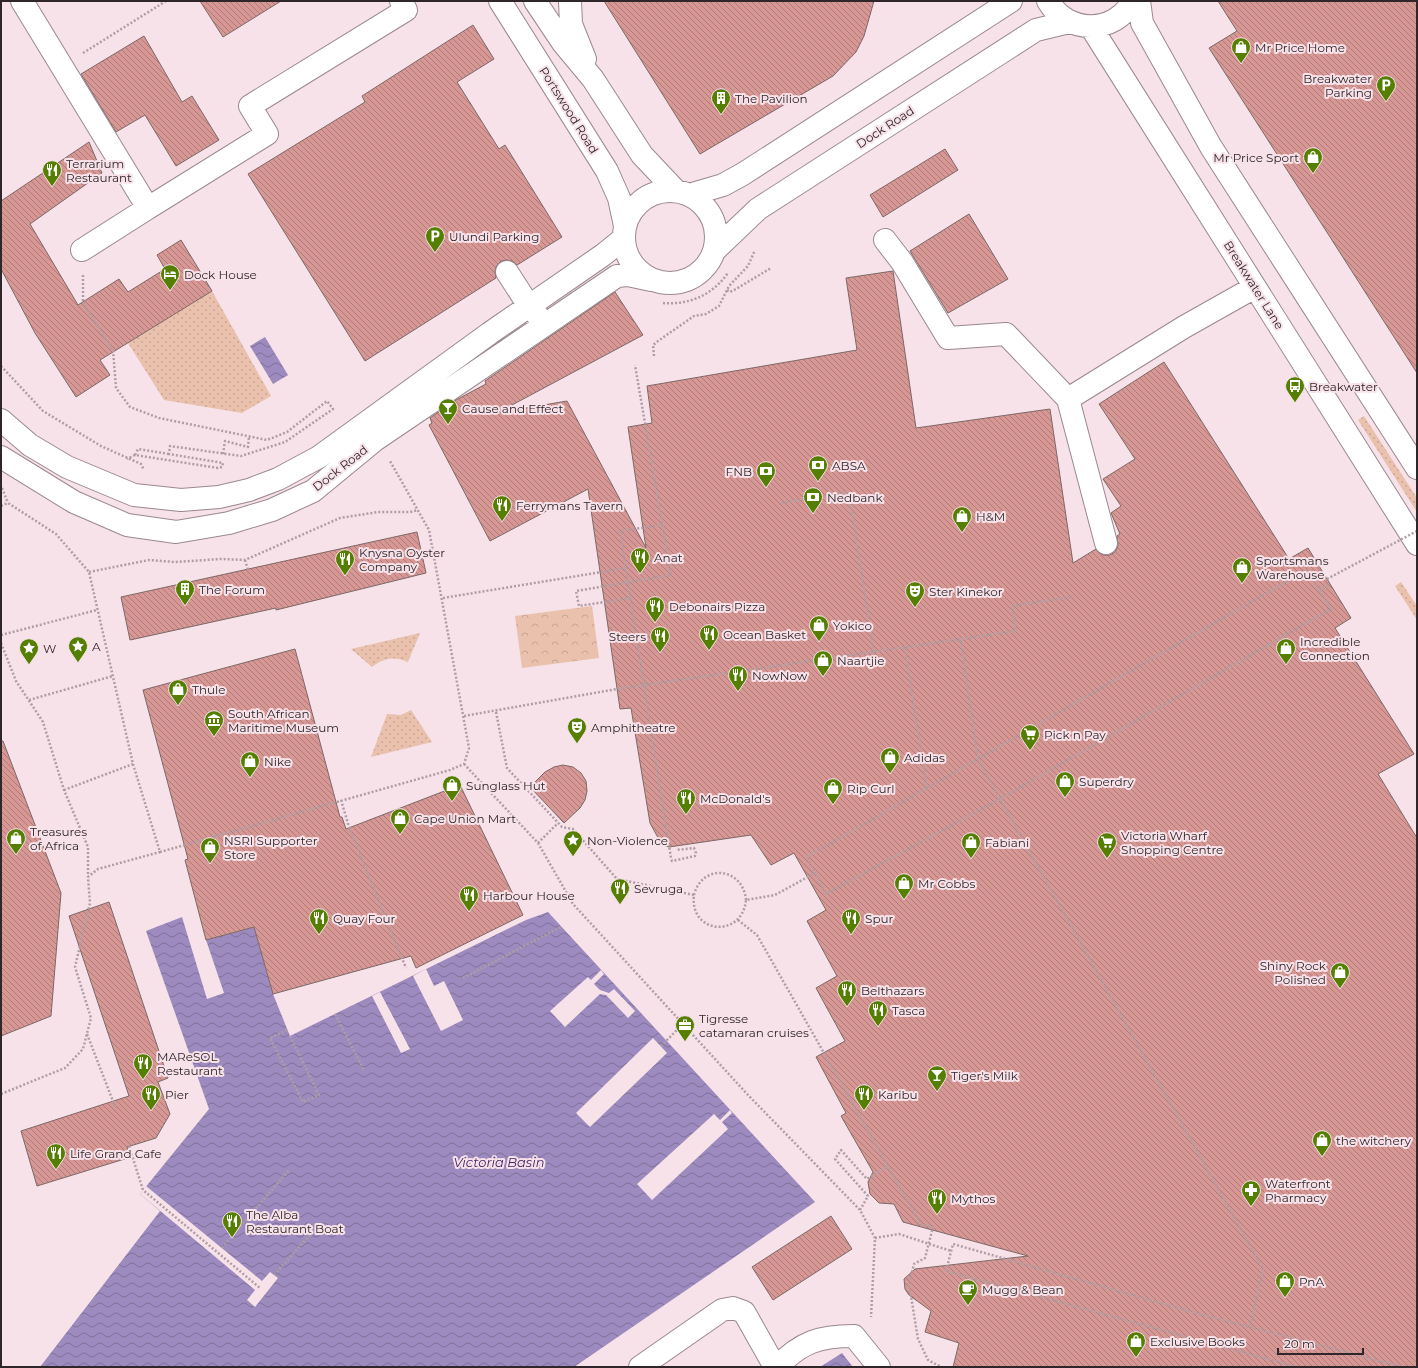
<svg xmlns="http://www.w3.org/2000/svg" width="1418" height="1368" font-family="Montserrat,sans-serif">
  <defs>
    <pattern id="grass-dots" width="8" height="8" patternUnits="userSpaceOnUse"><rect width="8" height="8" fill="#e9c1ad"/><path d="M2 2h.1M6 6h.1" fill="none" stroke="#c8a695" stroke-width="1.8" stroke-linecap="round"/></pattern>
    <pattern id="park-crowns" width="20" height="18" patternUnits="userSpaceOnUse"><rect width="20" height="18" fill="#e9c1ad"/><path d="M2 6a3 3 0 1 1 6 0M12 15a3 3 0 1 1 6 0" fill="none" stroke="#c8a695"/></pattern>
    <pattern id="water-waves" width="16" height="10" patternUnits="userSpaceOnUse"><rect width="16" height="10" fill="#9d8abe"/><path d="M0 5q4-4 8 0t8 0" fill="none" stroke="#80719a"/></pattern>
    <pattern id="building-back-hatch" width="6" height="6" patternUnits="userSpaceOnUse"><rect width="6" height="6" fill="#d79794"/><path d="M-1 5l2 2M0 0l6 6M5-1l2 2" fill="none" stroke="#af7b79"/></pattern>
  </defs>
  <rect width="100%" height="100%" fill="#f7e2e9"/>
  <path fill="url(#grass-dots)" d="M212 291 271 396 242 413 164 400 128 343Z
    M1364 416 1417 498V512L1358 420Z
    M1401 582 1417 606V620L1395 586Z
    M420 633 408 662C393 656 384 658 372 667L351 649Z
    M411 710 432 742 371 757 387 714 401 715Z"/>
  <path fill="url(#park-crowns)" d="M592 606 599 658 522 668 515 616Z"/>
  <path fill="url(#water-waves)" d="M265 337 288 375 273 384 250 346Z
    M548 912 815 1202 574 1367H40L160 1211 140 1194 209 1109 146 931 182 917 207 999 224 993 206 940 254 927 273 994 290 1036 526 920Z
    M842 1353 853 1367H820Z"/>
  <path fill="#f7e2e9" d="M426 969 434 986 444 981 463 1020 441 1031 413 976Z
    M601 970 604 974 594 984 600 990 609 993 614 989 635 1011 628 1018 606 995 600 994 565 1027 550 1011 588 977 591 980Z
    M380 992 410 1049 401 1053 372 996Z
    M653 1038 667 1053 590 1127 576 1113Z
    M730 1110 732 1113 722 1122 728 1129 652 1200 637 1184 714 1114 720 1120Z
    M146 1186 262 1281 270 1272 278 1278 255 1307 247 1300 255 1290 140 1194Z"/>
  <path fill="url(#building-back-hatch)" stroke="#7c6867" d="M200 1H281L223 37Z
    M604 1H874L864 36 856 52 833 76 700 154Z
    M1218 1H1417V373L1209 48 1237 31Z
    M473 25 494 59 457 82 499 149 505 145 562 237 517 265 512 261 507 260 501 261 496 267 495 272 496 278 365 361 248 174 365 102 362 96Z
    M144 36 182 102 192 96 219 140 176 166 145 115 116 132 81 74Z
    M89 142 102 173 30 224 78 305 119 279 128 292 165 269 157 255 181 240 212 291 100 360 110 375 76 397 35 333 1 269V201Z
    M945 149 958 170 883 217 870 195Z
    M969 214 1008 279 948 313 910 251Z
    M893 271 916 428 1050 409 1073 563 1096 549 1103 555H1110L1115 552 1118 546 1117 536 1120 534 1111 513 1121 506 1103 479 1135 459 1099 404 1164 362 1289 559 1308 548 1351 618 1335 628 1414 754 1378 774 1417 838V1367H953L959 1343 925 1332 931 1311 909 1295 905 1289 904 1279 915 1269 1028 1256 903 1222 894 1204 879 1203 870 1194 868 1182 873 1172 841 1116 846 1113 816 1057 845 1041 816 988 837 976 807 921 826 910 794 853 771 865 751 835 669 847 662 845 650 823 631 708 620 709 588 489 490 541 429 425 432 423 430 418 456 400 486 384 485 381 615 292 643 335 497 413 567 401 646 548 628 427 652 423 647 386 857 350 846 278Z
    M417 532 426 573 276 610V608L130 640 121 597Z
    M295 649 340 817H342L346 829 460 785 523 915 416 968 411 956 273 994 254 927 206 940 185 860 188 859 143 690Z
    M1 741H3L61 893 51 1016 1 1036Z
    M563 765 573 767 581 773 586 781 587 791 585 800 580 808 564 823 530 787 545 772 554 767Z
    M109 902 168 1078 158 1082 170 1114 156 1138 127 1147 131 1157 37 1186 21 1131 129 1096 69 916Z
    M831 1216 852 1249 773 1300 752 1267Z"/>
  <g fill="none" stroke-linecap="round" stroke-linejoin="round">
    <defs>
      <path id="minor" d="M22 1 148 208 267 134 250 106 406 10 401 1
        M500 1 607 171 619 198 625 226
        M535 1 563 43 593 79 642 155 676 191
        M570 1 571 24 585 59
        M1048 1C1067 34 1114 35 1133 1
        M1139 1 1142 23 1211 147 1417 468
        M1091 27 1417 544
        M624 237a46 46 0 1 1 92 0a46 46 0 1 1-92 0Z
        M689 195 723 185 743 174 1011 1
        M885 240 902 262 948 338 1006 334 1068 399 1106 543
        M82 250 148 208
        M714 251 758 209 1036 30 1069 22
        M507 272 529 306 538 316
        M1068 399 1184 327 1255 287
        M1 420 30 445 67 467 134 495 181 500 219 497 249 490 278 479 319 457 490 333 603 255 624 238
        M1 457 74 502 127 525 176 532 229 523 272 510 313 491 375 440 617 276 628 275 651 280
        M640 1367 722 1310 733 1308 744 1312 775 1367
        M777 1367C801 1342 819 1336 854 1336L879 1367"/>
    </defs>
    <use href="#minor" stroke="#9b888f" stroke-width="24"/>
    <path stroke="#ae9ea4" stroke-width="2.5" stroke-dasharray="2 2" stroke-linecap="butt" d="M83 53 166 1
      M83 275V303L113 350 116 388 130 407 159 418 267 440 287 432 327 401 333 409 285 442 241 456 170 446 169 454 223 463 222 467 218 468 135 455 127 459
      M727 290 730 292 736 289 771 268
      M663 303C690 305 712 295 728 273
      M654 356 653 345 658 341 694 316 706 314 719 306 729 286 748 266 755 250
      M1 366 43 411 101 446 141 464 144 470
      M223 454 225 441 248 447 249 437
      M135 455 138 449 169 454
      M2 488 8 503
      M782 503 849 492 874 653
      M1 506 8 503 56 534 89 572 133 764 160 852 450 770 464 764 469 748 429 530 390 461
      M663 525 620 531 671 858 672 861 695 856 696 853 694 848 676 850
      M245 560 248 570
      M1307 570 1331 609 1000 799 826 894 807 857Z
      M89 572 149 560 175 562 221 559 245 560 340 518 378 512H410L418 510
      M1320 590 1330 584
      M443 598 626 568
      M630 598 579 606 576 591 671 575 635 365
      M1 635 97 610
      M961 640 978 759 1263 1269 1250 1327
      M1 643 16 681 43 722 64 790 88 847V877
      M905 648 927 788
      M29 700 113 676
      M496 712 507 768 562 827 573 829 617 879 694 895C689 934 742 939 746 900L775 895 815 873
      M464 716 617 689 1016 631 1012 606 1072 597
      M464 764 538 843 573 904 748 1095 860 1210 875 1238 871 1317
      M64 790 133 764
      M341 800 349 827 406 968
      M538 843 558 823
      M694 895C702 863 743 867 746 900
      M738 920 757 935 921 1224 933 1227 925 1258 914 1264 909 1284 918 1339 928 1360 941 1367
      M463 978 561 927
      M335 1014 364 1070
      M287 1030 270 1038 303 1102 319 1095 290 1036
      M87 1034 116 1109
      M661 1046 683 1024
      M1 1094 65 1068 83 1049 91 1018 75 967 90 903 88 877 98 869 160 852
      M129 1146 143 1190 260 1288
      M860 1210 868 1196 835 1159 841 1150 867 1179 888 1166
      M875 1238 899 1234 951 1251
      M222 1248 289 1170
      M274 1275 310 1235
      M1297 1367 946 1271 953 1244 1203 1315 1404 1367"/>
    <use href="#minor" stroke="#fff" stroke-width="22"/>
    <path stroke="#ae9ea4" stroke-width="2.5" stroke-dasharray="2 2" stroke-linecap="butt" d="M1327 579 1417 531"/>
  </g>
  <defs>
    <symbol id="shop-pin" viewBox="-11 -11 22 30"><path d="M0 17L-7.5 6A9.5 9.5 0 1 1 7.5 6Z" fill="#547f01" stroke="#f7e2e9"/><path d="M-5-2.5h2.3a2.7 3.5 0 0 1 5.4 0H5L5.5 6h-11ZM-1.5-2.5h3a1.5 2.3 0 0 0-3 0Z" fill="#fff"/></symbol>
    <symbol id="parking-pin" viewBox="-11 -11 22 30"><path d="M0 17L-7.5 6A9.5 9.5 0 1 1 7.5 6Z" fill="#547f01" stroke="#f7e2e9"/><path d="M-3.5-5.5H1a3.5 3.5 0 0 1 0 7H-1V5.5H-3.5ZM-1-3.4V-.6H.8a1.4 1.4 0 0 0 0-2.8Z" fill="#fff"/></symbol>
    <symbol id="building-pin" viewBox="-11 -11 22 30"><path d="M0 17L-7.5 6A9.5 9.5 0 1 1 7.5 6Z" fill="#547f01" stroke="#f7e2e9"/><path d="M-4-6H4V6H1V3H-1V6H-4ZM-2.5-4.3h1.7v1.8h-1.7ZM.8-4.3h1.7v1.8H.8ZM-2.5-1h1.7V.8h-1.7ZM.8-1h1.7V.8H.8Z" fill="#fff"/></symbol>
    <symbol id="restaurant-pin" viewBox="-11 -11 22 30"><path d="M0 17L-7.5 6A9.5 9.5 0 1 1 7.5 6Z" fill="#547f01" stroke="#f7e2e9"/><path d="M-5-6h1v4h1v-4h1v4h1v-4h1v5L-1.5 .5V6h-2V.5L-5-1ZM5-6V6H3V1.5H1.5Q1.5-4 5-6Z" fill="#fff"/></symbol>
    <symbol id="hotel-pin" viewBox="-11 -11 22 30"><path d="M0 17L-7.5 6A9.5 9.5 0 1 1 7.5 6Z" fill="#547f01" stroke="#f7e2e9"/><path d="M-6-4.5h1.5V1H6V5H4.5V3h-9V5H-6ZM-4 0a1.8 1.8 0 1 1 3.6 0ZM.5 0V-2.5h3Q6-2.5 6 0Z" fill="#fff"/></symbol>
    <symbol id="bus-pin" viewBox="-11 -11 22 30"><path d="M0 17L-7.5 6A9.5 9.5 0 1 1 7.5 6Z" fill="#547f01" stroke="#f7e2e9"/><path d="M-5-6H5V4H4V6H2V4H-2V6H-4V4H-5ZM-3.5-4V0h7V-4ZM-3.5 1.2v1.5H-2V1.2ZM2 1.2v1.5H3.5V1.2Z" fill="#fff"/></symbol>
    <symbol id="bar-pin" viewBox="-11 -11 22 30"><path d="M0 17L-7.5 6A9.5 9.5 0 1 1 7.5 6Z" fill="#547f01" stroke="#f7e2e9"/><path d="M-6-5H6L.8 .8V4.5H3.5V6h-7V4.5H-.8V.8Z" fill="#fff"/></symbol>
    <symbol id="bank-pin" viewBox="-11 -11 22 30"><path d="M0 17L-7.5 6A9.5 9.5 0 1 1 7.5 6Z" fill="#547f01" stroke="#f7e2e9"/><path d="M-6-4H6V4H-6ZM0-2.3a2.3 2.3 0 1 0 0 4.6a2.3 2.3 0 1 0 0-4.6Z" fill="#fff"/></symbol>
    <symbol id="theatre-pin" viewBox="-11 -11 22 30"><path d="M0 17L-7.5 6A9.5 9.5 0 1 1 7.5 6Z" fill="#547f01" stroke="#f7e2e9"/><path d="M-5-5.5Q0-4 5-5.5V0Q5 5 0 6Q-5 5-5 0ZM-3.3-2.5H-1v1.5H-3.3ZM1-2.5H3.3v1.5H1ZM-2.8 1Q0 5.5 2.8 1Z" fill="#fff"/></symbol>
    <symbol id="sight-pin" viewBox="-11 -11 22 30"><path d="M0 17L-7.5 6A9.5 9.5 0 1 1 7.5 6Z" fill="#547f01" stroke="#f7e2e9"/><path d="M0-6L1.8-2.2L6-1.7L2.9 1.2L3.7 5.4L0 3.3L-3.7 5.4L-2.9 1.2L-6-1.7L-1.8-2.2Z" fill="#fff"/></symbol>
    <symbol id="museum-pin" viewBox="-11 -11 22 30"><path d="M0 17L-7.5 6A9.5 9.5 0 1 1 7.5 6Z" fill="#547f01" stroke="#f7e2e9"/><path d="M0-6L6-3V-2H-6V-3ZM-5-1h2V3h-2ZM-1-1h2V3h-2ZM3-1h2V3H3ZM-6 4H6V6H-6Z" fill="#fff"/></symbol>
    <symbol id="supermarket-pin" viewBox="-11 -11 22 30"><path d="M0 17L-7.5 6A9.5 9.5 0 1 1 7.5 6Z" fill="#547f01" stroke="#f7e2e9"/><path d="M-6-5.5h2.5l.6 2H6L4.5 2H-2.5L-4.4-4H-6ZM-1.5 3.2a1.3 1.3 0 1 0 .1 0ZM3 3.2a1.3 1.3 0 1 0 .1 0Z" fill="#fff"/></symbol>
    <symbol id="office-pin" viewBox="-11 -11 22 30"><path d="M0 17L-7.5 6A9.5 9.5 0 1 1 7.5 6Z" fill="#547f01" stroke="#f7e2e9"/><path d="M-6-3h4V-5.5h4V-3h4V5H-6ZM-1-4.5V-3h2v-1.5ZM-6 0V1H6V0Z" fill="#fff"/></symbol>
    <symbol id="pharmacy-pin" viewBox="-11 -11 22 30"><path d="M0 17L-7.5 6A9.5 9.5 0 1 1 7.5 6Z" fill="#547f01" stroke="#f7e2e9"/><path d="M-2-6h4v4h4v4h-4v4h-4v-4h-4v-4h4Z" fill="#fff"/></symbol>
    <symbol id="cafe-pin" viewBox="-11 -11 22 30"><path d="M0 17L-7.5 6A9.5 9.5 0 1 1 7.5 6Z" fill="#547f01" stroke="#f7e2e9"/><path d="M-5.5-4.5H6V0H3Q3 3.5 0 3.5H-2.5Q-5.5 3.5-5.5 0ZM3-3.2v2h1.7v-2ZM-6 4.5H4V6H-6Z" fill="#fff"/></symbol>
  </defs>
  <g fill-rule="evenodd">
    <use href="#shop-pin" x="1230" y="36" width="22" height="30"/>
    <use href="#parking-pin" x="1375" y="74" width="22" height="30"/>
    <use href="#building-pin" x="710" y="87" width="22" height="30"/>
    <use href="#shop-pin" x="1302" y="146" width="22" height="30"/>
    <use href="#restaurant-pin" x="41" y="159" width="22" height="30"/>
    <use href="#parking-pin" x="424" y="225" width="22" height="30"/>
    <use href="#hotel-pin" x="159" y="263" width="22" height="30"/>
    <use href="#bus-pin" x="1284" y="375" width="22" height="30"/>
    <use href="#bar-pin" x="437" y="397" width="22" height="30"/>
    <use href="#bank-pin" x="807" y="454" width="22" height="30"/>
    <use href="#bank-pin" x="755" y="460" width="22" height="30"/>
    <use href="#bank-pin" x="802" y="486" width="22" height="30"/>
    <use href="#restaurant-pin" x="491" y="494" width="22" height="30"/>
    <use href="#shop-pin" x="951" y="505" width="22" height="30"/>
    <use href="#restaurant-pin" x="629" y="546" width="22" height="30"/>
    <use href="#restaurant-pin" x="334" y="548" width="22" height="30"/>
    <use href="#shop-pin" x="1231" y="556" width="22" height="30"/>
    <use href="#building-pin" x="174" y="578" width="22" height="30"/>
    <use href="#theatre-pin" x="904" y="580" width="22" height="30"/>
    <use href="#restaurant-pin" x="644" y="595" width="22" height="30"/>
    <use href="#shop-pin" x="808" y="614" width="22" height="30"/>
    <use href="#restaurant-pin" x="698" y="623" width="22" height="30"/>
    <use href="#restaurant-pin" x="649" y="625" width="22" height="30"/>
    <use href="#sight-pin" x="67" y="635" width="22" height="30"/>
    <use href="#sight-pin" x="18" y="637" width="22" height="30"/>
    <use href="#shop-pin" x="1275" y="637" width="22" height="30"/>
    <use href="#shop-pin" x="812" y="649" width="22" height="30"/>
    <use href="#restaurant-pin" x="727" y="664" width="22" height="30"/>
    <use href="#shop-pin" x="167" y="678" width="22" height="30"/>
    <use href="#museum-pin" x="203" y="709" width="22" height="30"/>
    <use href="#theatre-pin" x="566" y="716" width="22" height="30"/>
    <use href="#supermarket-pin" x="1019" y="723" width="22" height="30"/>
    <use href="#shop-pin" x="879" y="746" width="22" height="30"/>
    <use href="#shop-pin" x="239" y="750" width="22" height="30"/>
    <use href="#shop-pin" x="1054" y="770" width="22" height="30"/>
    <use href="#shop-pin" x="441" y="774" width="22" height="30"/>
    <use href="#shop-pin" x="822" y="777" width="22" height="30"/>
    <use href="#restaurant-pin" x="675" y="787" width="22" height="30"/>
    <use href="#shop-pin" x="389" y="807" width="22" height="30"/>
    <use href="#shop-pin" x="5" y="827" width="22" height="30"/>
    <use href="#sight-pin" x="562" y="829" width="22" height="30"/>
    <use href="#shop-pin" x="960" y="831" width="22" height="30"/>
    <use href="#supermarket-pin" x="1096" y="831" width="22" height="30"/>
    <use href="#shop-pin" x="199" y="836" width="22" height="30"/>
    <use href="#shop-pin" x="893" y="872" width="22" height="30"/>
    <use href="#restaurant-pin" x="609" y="877" width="22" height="30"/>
    <use href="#restaurant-pin" x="458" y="884" width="22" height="30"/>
    <use href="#restaurant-pin" x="308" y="907" width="22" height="30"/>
    <use href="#restaurant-pin" x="840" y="907" width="22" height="30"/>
    <use href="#shop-pin" x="1329" y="961" width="22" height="30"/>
    <use href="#restaurant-pin" x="836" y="979" width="22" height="30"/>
    <use href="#restaurant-pin" x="867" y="999" width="22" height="30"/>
    <use href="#office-pin" x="674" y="1014" width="22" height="30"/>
    <use href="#restaurant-pin" x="132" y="1052" width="22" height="30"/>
    <use href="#bar-pin" x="926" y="1064" width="22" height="30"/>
    <use href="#restaurant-pin" x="140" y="1083" width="22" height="30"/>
    <use href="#restaurant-pin" x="853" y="1083" width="22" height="30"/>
    <use href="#shop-pin" x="1311" y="1129" width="22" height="30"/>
    <use href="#restaurant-pin" x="45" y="1142" width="22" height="30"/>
    <use href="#pharmacy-pin" x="1240" y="1179" width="22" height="30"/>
    <use href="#restaurant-pin" x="926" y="1187" width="22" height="30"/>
    <use href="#restaurant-pin" x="221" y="1210" width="22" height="30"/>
    <use href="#shop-pin" x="1274" y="1270" width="22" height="30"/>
    <use href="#cafe-pin" x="957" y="1278" width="22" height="30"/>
    <use href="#shop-pin" x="1125" y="1330" width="22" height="30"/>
  </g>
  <g text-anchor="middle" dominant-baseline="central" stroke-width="4" stroke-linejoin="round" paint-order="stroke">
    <g font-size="12" fill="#2e2629" stroke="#f7e2e9" text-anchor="start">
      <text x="1255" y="47">Mr Price Home</text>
      <text x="1372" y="78" text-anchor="end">Breakwater<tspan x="1372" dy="14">Parking</tspan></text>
      <text x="735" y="98">The Pavilion</text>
      <text x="1299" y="157" text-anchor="end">Mr Price Sport</text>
      <text x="66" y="163">Terrarium<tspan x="66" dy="14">Restaurant</tspan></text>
      <text x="449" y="236">Ulundi Parking</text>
      <text x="184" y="274">Dock House</text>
      <text x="1309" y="386">Breakwater</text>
      <text x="462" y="408">Cause and Effect</text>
      <text x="832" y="465">ABSA</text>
      <text x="752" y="471" text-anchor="end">FNB</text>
      <text x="827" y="497">Nedbank</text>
      <text x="516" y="505">Ferrymans Tavern</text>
      <text x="976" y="516">H&amp;M</text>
      <text x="359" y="552">Knysna Oyster<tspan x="359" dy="14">Company</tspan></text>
      <text x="654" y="557">Anat</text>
      <text x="1256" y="560">Sportsmans<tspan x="1256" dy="14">Warehouse</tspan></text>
      <text x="199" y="589">The Forum</text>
      <text x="929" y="591">Ster Kinekor</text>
      <text x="669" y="606">Debonairs Pizza</text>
      <text x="833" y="625">Yokico</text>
      <text x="723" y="634">Ocean Basket</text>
      <text x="646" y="636" text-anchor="end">Steers</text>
      <text x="1300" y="641">Incredible<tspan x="1300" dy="14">Connection</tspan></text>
      <text x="92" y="646">A</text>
      <text x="43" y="648">W</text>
      <text x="837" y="660">Naartjie</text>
      <text x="752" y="675">NowNow</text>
      <text x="192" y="689">Thule</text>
      <text x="228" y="713">South African<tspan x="228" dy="14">Maritime Museum</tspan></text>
      <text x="591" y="727">Amphitheatre</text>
      <text x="1044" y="734">Pick n Pay</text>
      <text x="904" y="757">Adidas</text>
      <text x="264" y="761">Nike</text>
      <text x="1079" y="781">Superdry</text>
      <text x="466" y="785">Sunglass Hut</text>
      <text x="847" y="788">Rip Curl</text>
      <text x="700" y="798">McDonald's</text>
      <text x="414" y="818">Cape Union Mart</text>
      <text x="30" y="831">Treasures<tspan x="30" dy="14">of Africa</tspan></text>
      <text x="1121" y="835">Victoria Wharf<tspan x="1121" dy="14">Shopping Centre</tspan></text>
      <text x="224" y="840">NSRI Supporter<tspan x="224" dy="14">Store</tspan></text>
      <text x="587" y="840">Non-Violence</text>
      <text x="985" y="842">Fabiani</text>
      <text x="918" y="883">Mr Cobbs</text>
      <text x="634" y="888">Sevruga</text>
      <text x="483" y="895">Harbour House</text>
      <text x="333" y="918">Quay Four</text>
      <text x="865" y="918">Spur</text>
      <text x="1326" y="965" text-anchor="end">Shiny Rock<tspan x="1326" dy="14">Polished</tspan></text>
      <text x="861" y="990">Belthazars</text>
      <text x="892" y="1010">Tasca</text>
      <text x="699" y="1018">Tigresse<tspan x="699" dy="14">catamaran cruises</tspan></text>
      <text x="157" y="1056">MAReSOL<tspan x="157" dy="14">Restaurant</tspan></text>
      <text x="951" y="1075">Tiger's Milk</text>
      <text x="165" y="1094">Pier</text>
      <text x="878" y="1094">Karibu</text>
      <text x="1336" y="1140">the witchery</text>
      <text x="70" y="1153">Life Grand Cafe</text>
      <text x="1265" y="1183">Waterfront<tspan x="1265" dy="14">Pharmacy</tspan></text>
      <text x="951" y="1198">Mythos</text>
      <text x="246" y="1214">The Alba<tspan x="246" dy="14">Restaurant Boat</tspan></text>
      <text x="1299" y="1281">PnA</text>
      <text x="982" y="1289">Mugg &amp; Bean</text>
      <text x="1150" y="1341">Exclusive Books</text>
    </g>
    <g font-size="12" fill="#2e2629" stroke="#f7e2e9">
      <text transform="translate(569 110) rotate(58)">Portswood Road</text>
      <text transform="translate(885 127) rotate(-33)">Dock Road</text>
      <text transform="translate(1254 285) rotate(58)">Breakwater Lane</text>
      <text transform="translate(340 468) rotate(-38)">Dock Road</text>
    </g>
    <g font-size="13" font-style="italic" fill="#422666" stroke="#f7e2e9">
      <text x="499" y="1162">Victoria Basin</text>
    </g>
  </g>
  <rect width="1418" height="1368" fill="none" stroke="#2e2629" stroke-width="4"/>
  <path d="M1278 1348v6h85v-6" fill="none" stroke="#2e2629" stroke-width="2"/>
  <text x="1284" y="1348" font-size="12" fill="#2e2629" stroke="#f7e2e9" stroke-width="3" paint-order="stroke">20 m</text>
</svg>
